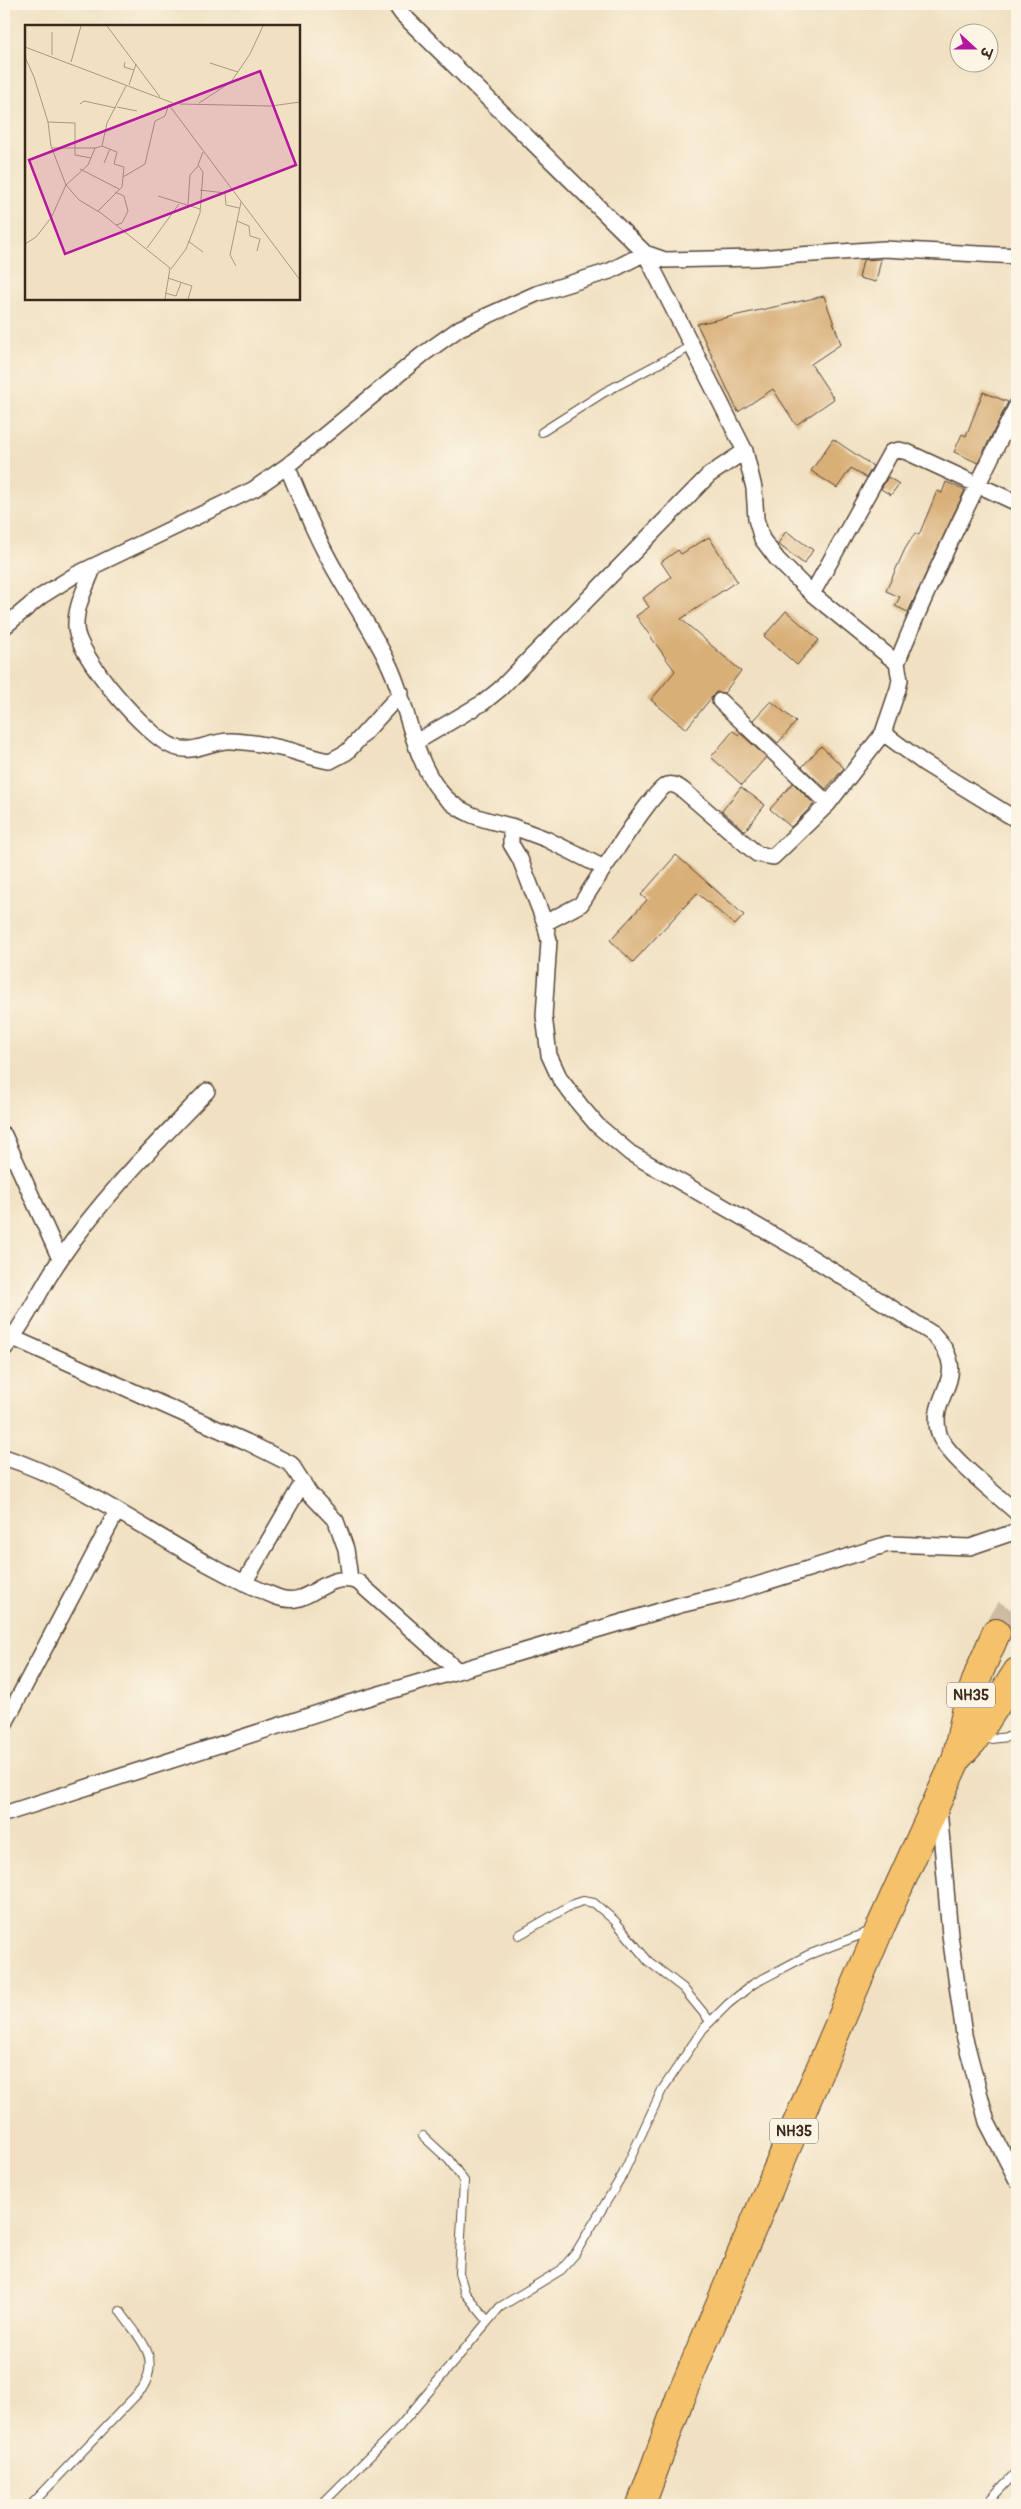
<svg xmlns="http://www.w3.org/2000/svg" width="1021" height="2509" font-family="Pangolin,'Playpen Sans Deva',sans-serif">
  <rect width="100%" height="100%" fill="#fcf5e5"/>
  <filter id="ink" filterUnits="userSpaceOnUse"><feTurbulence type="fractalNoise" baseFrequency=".02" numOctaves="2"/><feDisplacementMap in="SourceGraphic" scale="10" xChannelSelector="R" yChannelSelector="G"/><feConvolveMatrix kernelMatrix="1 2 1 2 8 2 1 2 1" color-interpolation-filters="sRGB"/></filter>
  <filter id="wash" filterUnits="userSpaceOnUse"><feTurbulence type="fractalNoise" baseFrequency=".0096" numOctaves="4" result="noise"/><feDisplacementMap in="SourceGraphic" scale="20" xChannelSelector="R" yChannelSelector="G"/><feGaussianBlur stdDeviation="1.12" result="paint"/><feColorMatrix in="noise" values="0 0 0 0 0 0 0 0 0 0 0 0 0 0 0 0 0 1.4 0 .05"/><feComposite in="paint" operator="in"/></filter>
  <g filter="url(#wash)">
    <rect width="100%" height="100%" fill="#f1e1c2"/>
    <g id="blocks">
      <path fill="#d8af77" d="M881 259 876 282 859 278 863 260Z
        M824 296 841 344 811 364 834 399 796 425 773 389 738 412 697 324Z
        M983 392 1008 402 978 463 954 452 962 434 966 436Z
        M833 439 873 466 866 478 851 468 837 488 811 471Z
        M888 477 899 484 891 495 881 489Z
        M946 482 965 490 908 612 895 606 900 597 886 591 905 549 915 533 919 535 937 491 942 493Z
        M786 531 813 550 804 564 778 544Z
        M709 537 737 581 681 619 741 671 724 693 716 692 686 729 651 700 675 671 636 616 649 607 643 598 671 577 661 562 678 550 681 554Z
        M786 611 819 640 797 665 764 636Z
        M771 701 796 722 778 743 753 720Z
        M733 731 739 735 740 733 766 757 742 785 711 757Z
        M821 746 844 768 826 789 802 767Z
        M793 783 814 804 791 827 770 809Z
        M741 787 765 805 745 831 722 811Z
        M676 855 744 915 735 925 697 893 633 962 610 940 647 900 641 895Z"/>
    </g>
  </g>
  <g filter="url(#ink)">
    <use href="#blocks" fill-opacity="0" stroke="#564537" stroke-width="1"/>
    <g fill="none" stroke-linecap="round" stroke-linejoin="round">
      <path stroke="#cdbca1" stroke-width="28" stroke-dasharray="28 14" stroke-linecap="butt" d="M996 1633 1017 1599"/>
      <defs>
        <path id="lane" d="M542 432 603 393 692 346
          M982 1740 1017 1736
          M519 1935 571 1905 583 1901 594 1903 615 1921 648 1961 683 1988 710 2021
          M423 2136 449 2160 464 2181 459 2273 465 2293 487 2320
          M31 2505 142 2389C162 2356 139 2339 120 2311
          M321 2505 399 2427 500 2307 561 2270 575 2254 623 2174 662 2090 703 2029 728 2004 753 1984 808 1955 871 1931
          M985 2505 1017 2471"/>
        <path id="street" d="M395 4 402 14 645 253 745 451 754 488 756 519 762 539 777 559 812 594 897 663 900 680 898 689 883 733 828 804 773 857 757 854 683 790C678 786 672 782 665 786 651 795 616 851 604 868L546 839 511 826
          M287 466C302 502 316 538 336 572 354 604 375 634 390 667 408 706 412 756 439 790 457 814 484 820 511 826V844L520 859 545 923 549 941 544 1016 549 1055 560 1079 580 1105 597 1125 630 1153 806 1254 933 1334C975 1378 927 1393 939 1434 945 1455 1000 1497 1017 1513
          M94 566C87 585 75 606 76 627 76 655 148 738 174 747 194 755 213 739 233 741 252 742 272 746 289 750 303 754 316 759 330 761L347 752 401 693
          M812 594 891 452 899 450 907 452 1017 503
          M4 627 40 597 75 575 254 489 287 466 422 355 460 328 536 294 610 271 645 253 665 260 755 258 884 249 1017 256
          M897 663C932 575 975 490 1017 405
          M720 701 828 804
          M883 733 924 763 1017 820
          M416 742 484 702 500 689 709 475 745 451
          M545 923 581 904 604 868
          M4 1135 60 1259
          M13 1338 247 1442 291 1464 310 1494 336 1521 346 1549 350 1579
          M4 1349C27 1321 40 1288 61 1258 102 1197 156 1144 207 1091
          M4 1457C102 1489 181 1560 277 1597 310 1610 324 1569 358 1582L458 1671
          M244 1583 303 1482
          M4 1725 117 1511
          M939 1809 950 1935 964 2035 987 2122 1017 2180
          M4 1814 346 1704 680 1605 731 1593 888 1544 970 1547 1017 1531"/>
        <path id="highway" d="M960 1755 973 1741 1017 1672
          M641 2505 680 2398 880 1928 956 1760 967 1707 980 1670 996 1633"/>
      </defs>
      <use href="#lane" stroke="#564537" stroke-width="10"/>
      <use href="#street" stroke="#564537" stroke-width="18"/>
      <use href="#highway" stroke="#564537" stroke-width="30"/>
      <use href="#lane" stroke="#fff" stroke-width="8"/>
      <use href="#street" stroke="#fff" stroke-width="15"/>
      <use href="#highway" stroke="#f5c16b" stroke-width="28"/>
    </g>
  </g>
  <g text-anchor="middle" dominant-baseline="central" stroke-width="5" stroke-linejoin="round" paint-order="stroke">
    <g fill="#fcf5e5" stroke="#75675a" stroke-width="1">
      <rect x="947" y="1682.5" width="48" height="25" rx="4"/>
      <rect x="770" y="2118.5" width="48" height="25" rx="4"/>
    </g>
    <g font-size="15" font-weight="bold" fill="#3b2a1e">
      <text x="971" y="1695">NH35</text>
      <text x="794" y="2131">NH35</text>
    </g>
  </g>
  <g transform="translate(25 25)">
    <rect width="275" height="275" fill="#f1e1c2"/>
    <path fill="none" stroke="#a89880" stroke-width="1" d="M82 1 135 72M27 7V30M0 22 148 78M0 32 9 52 23 97 26 121 41 160 54 175 76 188 145 243 140 274M46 37 56 1M100 37 99 42 109 45M185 38 213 47M104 60 111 39M174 78 206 57 225 29 238 1M55 79 59 76 91 83M155 79 246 81 275 77M144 80 275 255M92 82 112 86M23 97 50 98V130L66 133M77 121 82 98 101 61M27 123H70M79 138 85 124M55 144 94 164M175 165 200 168 201 180 214 183M90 167 99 171 103 186 97 198 91 200M133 171 175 184M163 180 165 150 173 141M73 186 97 162 98 152 120 139 130 96 140 91 144 79M212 196 224 201 225 211 235 214 232 226M163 216 178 227M0 219 11 212 26 193 41 160 63 140 70 123 77 121 92 127 89 139 99 142 98 152M122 223 154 179M211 241 205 230 216 177M146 244 161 224 175 188 178 147 173 140 178 127M143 253 167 261 163 274M140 268 151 271 156 258"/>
    <path fill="#b5179e" fill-opacity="0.15" stroke="#b5179e" stroke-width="2.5" d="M235 46 271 140 40 229 4 135Z"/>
    <rect width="275" height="275" fill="none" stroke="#3b2a1e" stroke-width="2.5"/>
  </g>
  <rect width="1021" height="2509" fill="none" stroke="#fcf5e5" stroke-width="20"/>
  <g transform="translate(974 48) rotate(111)"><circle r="24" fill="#fcf5e5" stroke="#afa495"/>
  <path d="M0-4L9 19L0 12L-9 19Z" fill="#b5179e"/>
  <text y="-8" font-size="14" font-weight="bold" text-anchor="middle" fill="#3b2a1e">उ</text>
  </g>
</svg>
